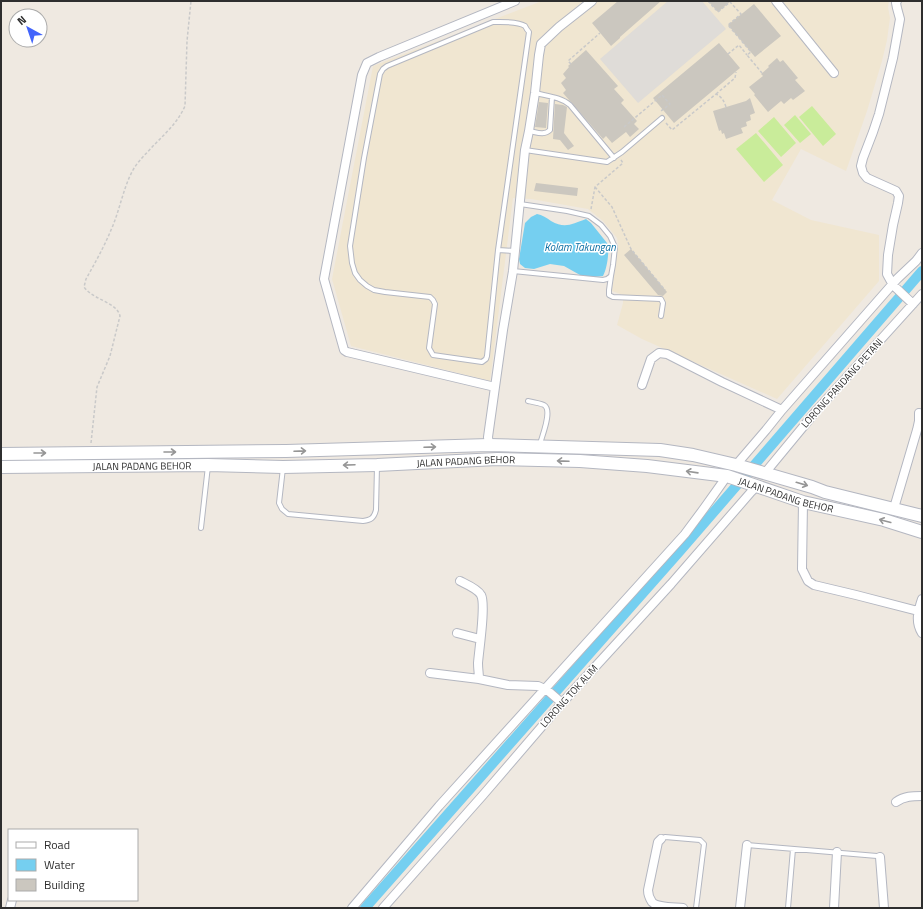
<svg xmlns="http://www.w3.org/2000/svg" width="923" height="909" font-family="'Titillium Web',sans-serif">
  <rect width="100%" height="100%" fill="#efe9e1"/>
  <path fill="#f0e6d1" d="M542 1H889L888 7 890 18 887 40 882 61 867 111 846 171 801 149 772 200 811 220 879 235V281L777 399 642 339 617 325 623 303V295L612 291 618 244 617 238 603 221 588 209 531 199 513 198 490 381 351 346 332 279 373 66Z"/>
  <path fill="#c9ec9a" d="M812 106 836 134 823 146 799 117Z
    M795 115 811 134 800 143 784 125Z
    M774 117 796 143 781 157 758 131Z
    M756 133 783 165 764 182 736 149Z"/>
  <path fill="#dfdcd8" d="M668 1H702L726 29 638 103 600 59Z"/>
  <path fill="#75cff0" d="M537 214C542 215 547 218 551 221 565 229 572 224 586 219L591 223 607 243C610 250 607 269 603 276L593 277 580 275 564 266 550 264 534 269 525 268 520 264 519 259 525 223 531 217Z"/>
  <g fill="none" stroke-linecap="round" stroke-linejoin="round">
    <path stroke="#75cff0" stroke-width="10" d="M365 908 680 551 922 271"/>
  </g>
  <path fill="#cbc7bf" d="M618 1H661L620 37V38L611 46 592 23Z
    M708 1H731L718 12Z
    M754 4 781 36 755 57 728 25Z
    M719 43 740 68 674 123 653 98Z
    M586 50 618 86 614 89 624 100 621 103 637 121 634 124 639 129 630 137 626 132 612 143 606 136 603 139 563 93 566 90 561 83 566 78 563 74 569 67 568 66Z
    M777 58 780 62 783 60 798 78 795 80 805 91 793 100 791 98 784 104 781 101 768 112 754 95 755 94 749 87 763 76 761 74 769 67 768 66Z
    M750 98 755 113 750 115 751 120 746 122 747 126 741 128 743 133 726 139 724 133 722 134 721 130 719 131 713 111 746 101Z
    M539 102 548 103 546 128 535 127Z
    M555 104 563 105 567 107 564 133 574 146 568 150 560 140 553 139Z
    M536 183 578 188 577 196 534 191Z
    M631 249 667 292 663 296 658 295 624 255Z"/>
  <g fill="none" stroke-linecap="round" stroke-linejoin="round">
    <defs>
      <path id="service" d="M493 22C500 22 518 21 525 26 526 28 527 30 529 32L498 250 487 356 486 359 482 362 433 355 429 348 435 304 433 300 430 297 385 292 374 290 367 286 360 280 355 273 352 263 350 246 364 158 380 74 383 69 387 66Z
        M535 93C547 96 561 97 570 105L614 158
        M529 131C536 132 544 136 550 130L552 97
        M525 150 607 162 622 152 662 118
        M498 250 514 251
        M513 271 603 280 607 279 611 276 613 265 615 247 610 236 601 225 589 216 567 211 520 204
        M611 276 609 290V295L613 297 661 299 663 303 661 316
        M528 401C533 402 539 403 544 405 553 410 542 436 540 444
        M283 468 279 503 282 509 288 514 363 521C371 520 374 518 376 510L377 466
        M201 528 208 466
        M661 839 665 837 700 840 704 844 696 908
        M747 845 877 856 880 857
        M788 908 793 849"/>
      <path id="minor" d="M776 1 834 73
        M897 1 896 3 897 8 900 19 893 58 879 114 873 132 863 158 861 166 863 173 867 178 896 191 899 196 898 203 893 225 888 255 887 274 893 285 913 304
        M642 385 651 359 659 353 667 354 722 382 782 410
        M495 387 347 352 344 350 324 279 362 75 367 63 379 57 515 1
        M489 445 488 437 503 330 513 271 525 150 529 131 535 93 539 55 541 44 559 27 592 1
        M736 465 766 430 782 410 897 279 916 261 922 253
        M765 473 817 410 922 294
        M803 502 802 569 808 581 814 585 856 595 918 611
        M894 508 917 430 919 421V413
        M460 581C466 584 478 589 481 595 486 604 479 650 478 663 478 669 479 674 479 679L508 685 538 686 547 690 562 703
        M922 599C918 611 915 622 922 633
        M457 633 480 639
        M430 673 479 679
        M896 802C904 796 913 796 922 796
        M661 839 658 842 648 890C648 894 650 899 652 902 657 908 676 907 683 908
        M880 857 884 908
        M10 908 12 900
        M352 908 439 806 685 534 705 507 727 476
        M383 908 483 795 562 703 671 584 751 492 757 486
        M740 908 747 845
        M834 908 837 852"/>
      <g id="secondary">
        <path d="M1 454 286 451 489 445 660 450 693 455 736 465 812 487 825 492 922 516"/>
        <path id="s1" d="M1 467 208 465 283 467 377 465 497 459 580 461 647 466 727 476 803 502 884 520 922 532"/>
      </g>
    </defs>
    <use href="#service" stroke="#b4b7c1" stroke-width="6"/>
    <use href="#minor" stroke="#b4b7c1" stroke-width="10"/>
    <use href="#secondary" stroke="#b4b7c1" stroke-width="14"/>
    <path stroke="#c9c9c9" stroke-width="1.5" stroke-dasharray="3 2" stroke-linecap="butt" d="M708 1 718 12 730 2 741 14 728 25 751 52 747 55 762 73
      M728 54 739 45 747 55
      M571 64 568 61 600 33
      M716 94 735 78 736 72
      M666 123 672 130 716 94C722 97 724 101 726 107
      M624 127 662 95 670 104 661 111
      M595 187 612 207 631 249 665 290
      M591 209 595 187 623 163 621 160
      M91 443 97 387 110 356 120 316C117 302 93 300 84 287L86 279C95 263 104 247 111 230 120 210 123 188 133 170 138 161 146 154 153 146 165 134 178 122 185 106L187 41 191 1"/>
    <use href="#service" stroke="#fff" stroke-width="4"/>
    <use href="#minor" stroke="#fff" stroke-width="8"/>
    <use href="#secondary" stroke="#fff" stroke-width="12"/>
  </g>
  <defs><path id="oneway-shaft" d="M-6 0H5M1.5-3L5.5 0L1.5 3" fill="none" stroke-width="1.6" stroke-linecap="round" stroke-linejoin="round"/></defs>
  <g stroke="#969696">
    <use href="#oneway-shaft" transform="translate(430 447) rotate(-2)"/>
    <use href="#oneway-shaft" transform="translate(300 451) rotate(-2)"/>
    <use href="#oneway-shaft" transform="translate(170 452)"/>
    <use href="#oneway-shaft" transform="translate(40 453)"/>
    <use href="#oneway-shaft" transform="translate(563 461) rotate(-178)"/>
    <use href="#oneway-shaft" transform="translate(349 465) rotate(178)"/>
    <use href="#oneway-shaft" transform="translate(692 472) rotate(-172)"/>
    <use href="#oneway-shaft" transform="translate(802 484) rotate(16)"/>
    <use href="#oneway-shaft" transform="translate(885 521) rotate(-165)"/>
  </g>
  <g text-anchor="middle" dominant-baseline="central" stroke-width="3" stroke-linejoin="round" paint-order="stroke">
    <g font-size="10" fill="#2e2e2e" stroke="#fff">
      <text transform="translate(842 383) rotate(-48)">LORONG PANDANG PETANI</text>
      <text stroke="none"><textPath href="#s1" startOffset="465">JALAN PADANG BEHOR</textPath></text>
      <text stroke="none"><textPath href="#s1" startOffset="141">JALAN PADANG BEHOR</textPath></text>
      <text stroke="none"><textPath href="#s1" startOffset="789">JALAN PADANG BEHOR</textPath></text>
      <text transform="translate(569 696) rotate(-48)">LORONG TOK ALIM</text>
    </g>
    <g font-size="11" font-style="italic" fill="#0d6fa3" stroke="#fff">
      <text x="580" y="247">Kolam Takungan</text>
    </g>
  </g>
  <rect width="923" height="909" fill="none" stroke="#2e2e2e" stroke-width="4"/>
  <rect x="8" y="829" width="130" height="72" fill="#ffffff" stroke="#ababab"/>
  <rect x="16" y="842" width="20" height="6" fill="#ffffff" stroke="#ababab"/>
  <text x="44" y="849" font-size="12" fill="#2e2e2e">Road</text>
  <rect x="16" y="859" width="20" height="12" fill="#75cff0" stroke="#ababab"/>
  <text x="44" y="869" font-size="12" fill="#2e2e2e">Water</text>
  <rect x="16" y="879" width="20" height="12" fill="#cbc7bf" stroke="#ababab"/>
  <text x="44" y="889" font-size="12" fill="#2e2e2e">Building</text>
  <g transform="translate(28 28) rotate(320)"><circle r="19" fill="#ffffff" stroke="#ababab"/>
  <path d="M0-3L7 15L0 10L-7 15Z" fill="#4264fb"/>
  <text y="-6" font-size="11" font-weight="bold" text-anchor="middle" fill="#2e2e2e">N</text>
  </g>
</svg>
